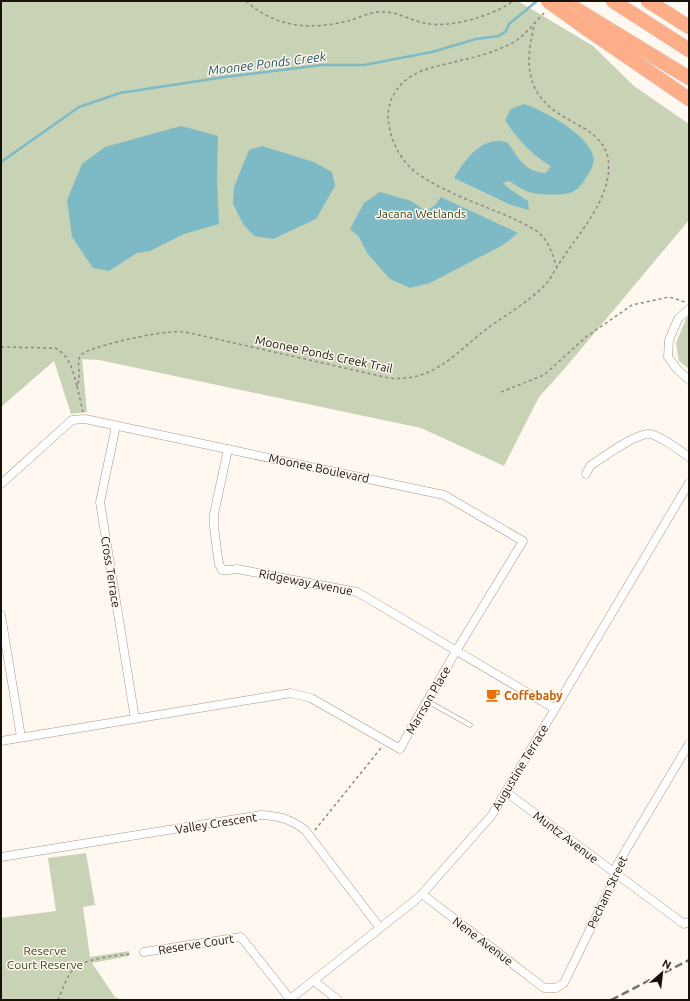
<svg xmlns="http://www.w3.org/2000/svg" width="690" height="1001" font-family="Ubuntu,sans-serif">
  <rect width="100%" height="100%" fill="#fef8f0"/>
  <path fill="#c8d2b5" d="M1 1H518L593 46 634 86 689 124V220L566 367 539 397 504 466 421 428 99 360 82 359 87 412 71 414 54 361 1 407Z
    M689 316V369L679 361 676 343 686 319Z
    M86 853 95 905 83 907 90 957 129 951V956L92 963 115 997 122 1000H1V918L56 911 48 858Z"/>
  <path fill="#7ebac6" d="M524 104C543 110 589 135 593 156 595 162 591 171 587 176 583 183 578 190 570 193 561 195 542 195 533 193 525 192 516 185 509 181L503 183 511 190 528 201 529 210 511 205 454 178C463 163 476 143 496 141 500 140 505 142 508 143 519 159 525 172 546 173L551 166C533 156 516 138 505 120L511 109Z
    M181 126 218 136 217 180 219 224 184 234 150 251 137 253 109 271 93 268 72 237 67 200 82 164 105 147Z
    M262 146 314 162 332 172 335 186 316 219 273 239 254 236 243 224 233 204 234 187 249 150Z
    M380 192 411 201 426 211 435 205 441 197 518 233 503 245 430 283 410 288 390 279 367 253 359 237 350 229 364 203Z"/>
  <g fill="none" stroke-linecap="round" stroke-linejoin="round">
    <path stroke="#7ebac6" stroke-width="2.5" d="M1 162 79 107 120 93 225 77 322 65H364L432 52 476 39 499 36 506 31 509 24 537 1"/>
    <defs>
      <path id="service" d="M427 701 470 725"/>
      <path id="minor" d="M689 309 678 319 669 340 668 357 677 369 689 380
        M116 426 100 502 135 719
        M228 449 214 514V527L217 551 219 564 222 570H229L237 569 357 592 555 709
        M586 474 590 466C602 458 636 433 649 434 657 434 681 451 689 457
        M1 484 72 420 85 419 444 495 523 541 456 651 409 732 400 749 311 698 291 693 1 741
        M1 615 21 737
        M506 792 684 924 689 922
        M1 857 261 815C280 816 290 819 305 830L380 928
        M422 894 544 988H556L564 983 613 882 617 865 689 744
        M144 952 241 937 290 999
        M314 981 338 1000
        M289 1000 413 902 422 894 492 815 689 483"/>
      <path id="motorway" d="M563 1 689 78
        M613 1 689 50
        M648 1 689 27
        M587 29 689 99"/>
    </defs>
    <use href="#service" stroke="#a79986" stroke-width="5"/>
    <use href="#minor" stroke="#a79986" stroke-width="9"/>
    <use href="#motorway" stroke="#d5d4d3" stroke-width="15"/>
    <path stroke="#8e8880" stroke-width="1.5" stroke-dasharray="3 3" stroke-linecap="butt" d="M246 1C276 28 310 30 348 21 359 18 371 11 383 12 398 12 410 20 424 23 449 29 493 16 513 1
      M544 13C533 24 523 39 508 45 494 52 477 57 462 60 437 67 408 69 394 94 390 101 388 109 388 117 389 134 396 152 407 164 427 187 483 205 512 218 522 223 535 228 543 237 550 245 553 257 557 267
      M1 347 55 348C70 355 73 372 77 386 82 375 76 364 80 356 85 347 158 332 171 332 177 331 183 332 190 333L389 378C436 383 458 349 492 325 509 313 531 300 545 285 550 280 553 273 557 267 576 235 614 199 608 158 606 146 597 137 587 130 575 123 562 117 551 108 523 85 527 54 535 22
      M77 386 83 412
      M501 392 544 375 586 337 632 305 669 297 685 302
      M315 830 381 748
      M58 1000C63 989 67 974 76 967 85 959 118 955 131 954"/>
    <use href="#service" stroke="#fff" stroke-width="4"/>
    <use href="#minor" stroke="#fff" stroke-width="8"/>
    <use href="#motorway" stroke="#fdae88" stroke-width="14"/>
    <path stroke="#777169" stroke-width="2.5" stroke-dasharray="8 4" stroke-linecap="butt" d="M611 1000 689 960"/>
    <defs>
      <path id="motorway-bridge" d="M548 1 587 29"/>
    </defs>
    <use href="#motorway-bridge" stroke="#d5d4d3" stroke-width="15" stroke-linecap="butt"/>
    <use href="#motorway-bridge" stroke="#fdae88" stroke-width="14"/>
  </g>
  <defs>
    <symbol id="cafe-bare" viewBox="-9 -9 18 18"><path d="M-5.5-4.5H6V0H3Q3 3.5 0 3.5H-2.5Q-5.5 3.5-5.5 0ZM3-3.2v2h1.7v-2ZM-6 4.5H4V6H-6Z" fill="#e8710a" stroke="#fef8f0" stroke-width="2.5" paint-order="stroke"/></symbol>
  </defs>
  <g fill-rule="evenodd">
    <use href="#cafe-bare" x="483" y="685" width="20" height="20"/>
  </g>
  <g text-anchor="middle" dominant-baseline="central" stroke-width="3" stroke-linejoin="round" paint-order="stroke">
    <g font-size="12" fill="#394614" stroke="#fef8f0">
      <text x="421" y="213">Jacana Wetlands</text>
      <text x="45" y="950">Reserve<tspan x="45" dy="14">Court Reserve</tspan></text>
    </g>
    <g font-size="12" fill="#17110a" stroke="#fef8f0">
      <text transform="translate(324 354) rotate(12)">Moonee Ponds Creek Trail</text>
      <text transform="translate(319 468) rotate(12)">Moonee Boulevard</text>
      <text transform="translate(111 572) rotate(81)">Cross Terrace</text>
      <text transform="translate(306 582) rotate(11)">Ridgeway Avenue</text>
      <text transform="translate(428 700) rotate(-60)">Marrson Place</text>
      <text transform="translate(520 767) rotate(-59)">Augustine Terrace</text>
      <text transform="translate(216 823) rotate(-9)">Valley Crescent</text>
      <text transform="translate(566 837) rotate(37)">Muntz Avenue</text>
      <text transform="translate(607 892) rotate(-65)">Pecham Street</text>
      <text transform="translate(483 941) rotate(37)">Nene Avenue</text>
      <text transform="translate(196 944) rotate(-9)">Reserve Court</text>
    </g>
    <g font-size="12" font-weight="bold" fill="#c56008" stroke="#fef8f0" text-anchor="start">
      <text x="504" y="695">Coffebaby</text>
    </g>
    <g font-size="13" font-style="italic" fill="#235660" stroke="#fef8f0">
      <text transform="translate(267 63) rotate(-7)">Moonee Ponds Creek</text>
    </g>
  </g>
  <rect width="690" height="1001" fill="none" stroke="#17110a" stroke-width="4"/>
  <g transform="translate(662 973) rotate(28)" stroke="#fef8f0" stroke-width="3" paint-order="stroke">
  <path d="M0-3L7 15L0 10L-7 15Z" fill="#17110a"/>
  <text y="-6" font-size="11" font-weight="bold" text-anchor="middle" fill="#17110a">N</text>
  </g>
</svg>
